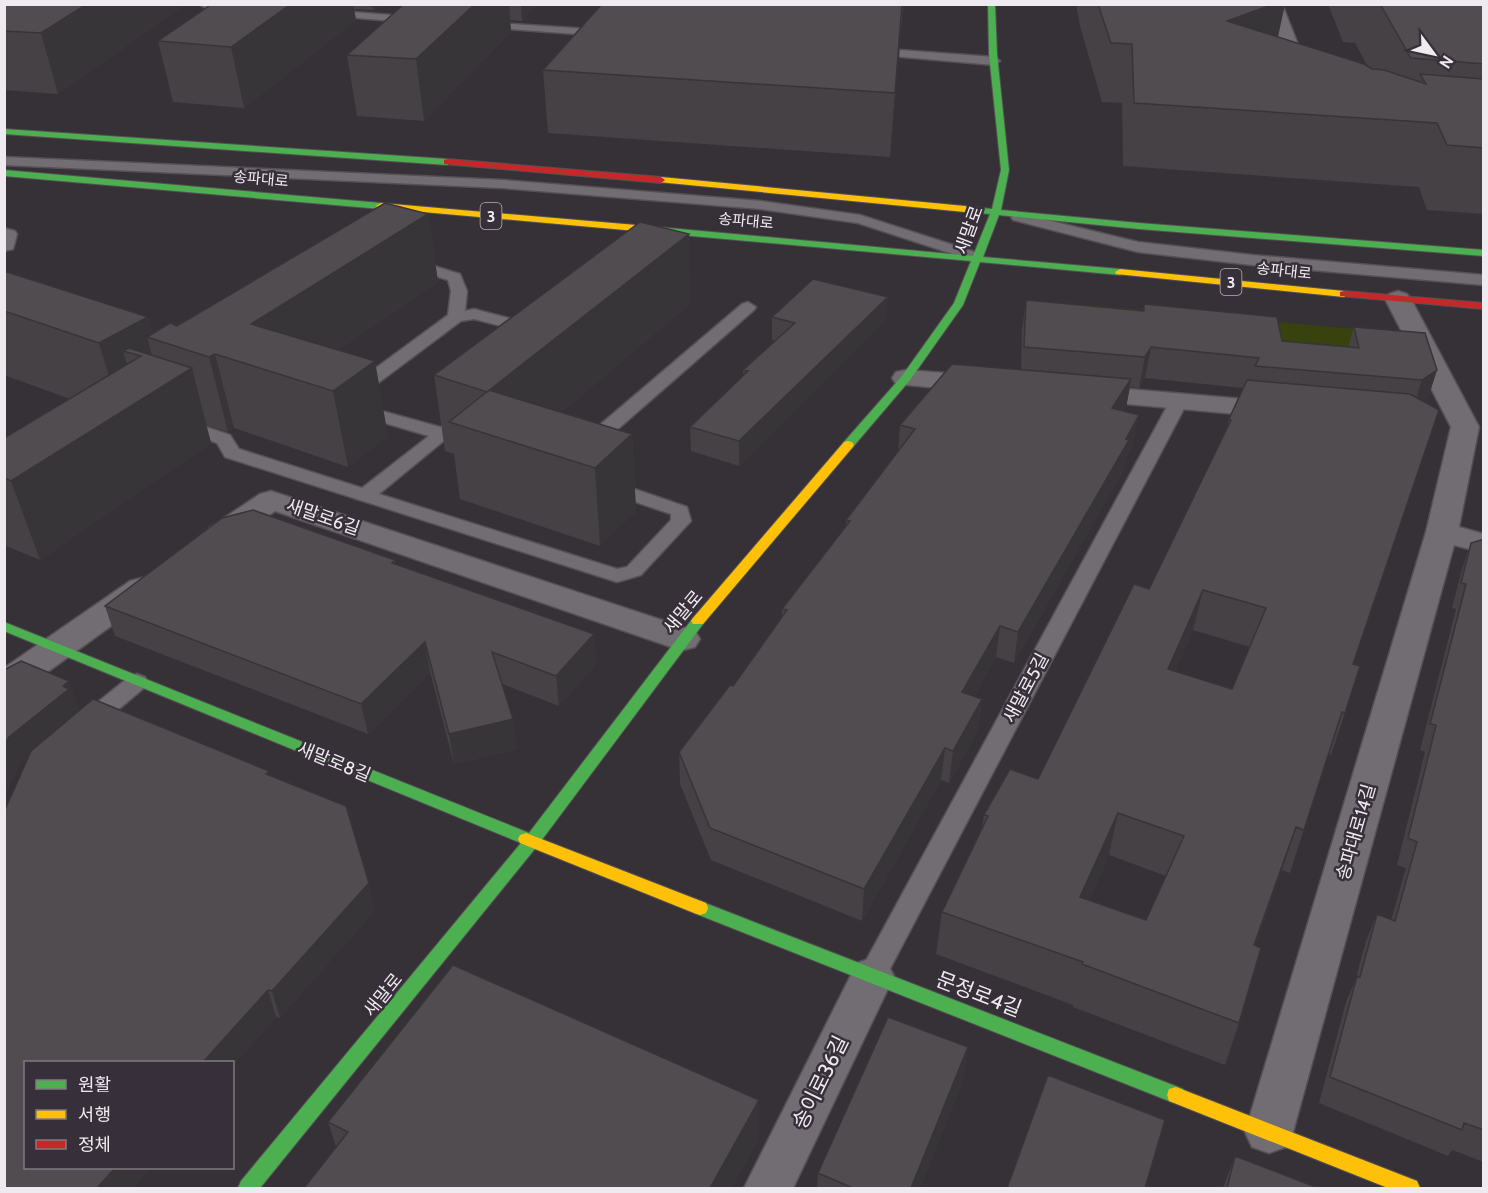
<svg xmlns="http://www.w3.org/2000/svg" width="1488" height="1193" font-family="Cabin,'Noto Sans KR',sans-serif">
  <rect width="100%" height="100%" fill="#363137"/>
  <path fill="#38420e" d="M1092 305 1411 334 1419 353 1045 319V315Z"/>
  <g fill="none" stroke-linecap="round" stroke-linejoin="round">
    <defs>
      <path id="lane" d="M199 4H242L244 7 239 10 204 7Z
        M327 10 416 17 422 20 416 23 323 15V11Z
        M483 22 604 30 610 33 604 36 479 27 477 25Z
        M872 48 994 57 1000 61 994 65 868 54V50Z
        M4 157 503 180 761 201 860 215 981 254 984 257 981 260H971L858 223 761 209 503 188 4 165Z
        M1018 213 1138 242 1252 255 1484 275V285L1252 265 1138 252 1013 220 1011 217Z
        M4 228 15 231 17 234 13 249 4 251Z
        M411 259 460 274 467 291 465 311 474 309 538 326 540 329 532 334 474 319 461 321 362 395H350L347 391 350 387 448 315 451 291 448 280 406 267 403 264 406 261Z
        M748 302 756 307 754 310 595 449H581L579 445 581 441 742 304Z
        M1179 396 1185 397 1188 401 882 984 872 987 862 984 858 976 862 968 1170 401 1173 397Z
        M360 405 440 427 449 424 455 425 458 429 379 494 617 569 627 567 671 520V514L603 491 600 487 603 483H617L687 507 691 521 641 575 617 582 225 457 217 443 177 429 174 425 177 421H189L230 435 239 449 362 488 429 436 354 414 351 410 354 406Z
        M137 674 145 677 148 682 145 687 94 730 86 732 78 730 74 724 78 718 129 677Z"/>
      <path id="street" d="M1265 4H1282L1308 70 1317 78 1314 82H1300L1290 73Z
        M1398 291 1407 294 1411 299 1479 427 1459 527 1484 534V553L1454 545 1293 1132 1286 1147 1269 1153 1252 1147 1245 1132 1426 532 1451 427 1385 299 1389 294Z
        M906 370 983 376 993 378 997 384 993 390 983 392 896 384 892 378 896 372Z
        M1082 385 1279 402 1289 404 1293 410 1289 416 1279 418 1072 399 1068 393 1072 387Z
        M271 491 695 631 700 639 695 647 683 650 671 647 275 511C255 525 234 548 209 542L204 535 209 528 260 494Z
        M142 578 154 581 158 588 154 595 17 694 4 698V668L130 581Z
        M872 958 887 963 894 976 793 1188H744L857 963Z"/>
      <path id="fast" d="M988 4H995L997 54 1009 170 1001 210 1139 223 1484 250V256L1139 229 999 215 983 257 1120 269 1125 272 1120 275 980 262 963 305 910 380 852 448H844L842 445 844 442 902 376 954 303 971 261 636 231 631 228 636 225 973 256 990 214 965 212 960 209 965 206 992 209 1001 170 989 54Z
        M4 129 447 159 451 162 447 165 4 134Z
        M4 170 381 203 386 206 381 209 4 176Z
        M698 617 705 621 703 624 538 845 260 1188H238L241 1181 521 843 4 631V622L529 833 693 618Z
        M700 901 1183 1089 1185 1095 1183 1101 1176 1103 1169 1101 694 913 692 908 694 903Z"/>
      <path id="slow" d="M661 177 965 206 970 209 965 212 658 182 657 180Z
        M381 203 636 225 641 228 636 231 378 208 376 206Z
        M1120 269 1344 291 1349 294 1344 297 1116 274 1115 272Z
        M848 441 852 442 854 445 852 448 703 624H693L691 621 693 618 844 442Z
        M526 833 706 903 708 908 706 913 700 915 694 913 520 843 518 839 520 835Z
        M1176 1087 1417 1181 1420 1188H1388L1169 1101 1167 1095 1169 1089Z"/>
      <path id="jam" d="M447 159 661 177 665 180 661 183 444 164V160Z
        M1344 291 1484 303V309L1340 296V292Z"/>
    </defs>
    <use href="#lane" stroke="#545055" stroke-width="3"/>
    <use href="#street" stroke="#545055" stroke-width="3"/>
    <use href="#fast" stroke="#545055" stroke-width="2"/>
    <use href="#slow" stroke="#545055" stroke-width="2"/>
    <use href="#jam" stroke="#545055" stroke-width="2"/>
    <use href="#lane" fill="#726d72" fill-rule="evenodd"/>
    <use href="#street" fill="#726d72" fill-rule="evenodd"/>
    <use href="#fast" fill="#4caf50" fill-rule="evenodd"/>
    <use href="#slow" fill="#ffc107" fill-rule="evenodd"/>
    <use href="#jam" fill="#c62828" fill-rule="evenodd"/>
  </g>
  <path fill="#454145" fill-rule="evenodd" d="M4 4H186L58 94 4 90Z
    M212 4H389L373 10 354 9 356 20 244 108 173 102 158 41Z
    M404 4H538L522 21 510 20 511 32 424 121 357 116 347 55Z
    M602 4H904L899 48 890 157 548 133 543 70Z
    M1076 4H1285L1278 37 1368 67 1355 43 1343 42 1328 4H1484V214L1427 210 1419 187 1123 166 1122 103 1102 102 1080 26Z
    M428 214 438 282 338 350 388 436 348 467 234 428 228 432 206 425 211 443 40 560 4 545V438L70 399 4 375V271L148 317 153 334 177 326Z
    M1026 300 1143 311 1144 304 1282 341 1348 347 1354 327 1437 370 1427 401 1425 402 1353 664 1345 713 1331 755 1328 754 1290 873 1282 870 1255 946 1239 1023 1225 1065 1073 1007V1005L936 954 942 912 982 827 984 815 1038 779 1149 589 1226 430 1229 419 1243 388 1145 378 1139 388 1130 387 1126 408 1123 411 1134 444 1126 457 1124 469 1014 663 996 657 974 696 982 699 978 730 949 783 941 780 862 921 711 860 680 784 679 752 733 686 782 618V609L846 527V520L898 452 900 425 1021 370 1022 330ZM1193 630 1250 647 1232 689 1175 671ZM1109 855 1166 876 1146 920 1089 900Z
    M690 304 562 412 632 434 636 511 600 546 460 499 454 454 445 451 434 375Z
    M772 317 886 320 739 466 691 451 690 427 743 376V370L775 341 772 340Z
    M1484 539V1162L1452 1150 1448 1156 1319 1103 1346 1002 1355 981 1366 941 1377 914 1391 920 1406 868 1397 865 1425 752 1420 750 1456 609 1452 608 1462 569 1471 543Z
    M395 560V564L597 663 559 706 502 684 517 749 454 764 430 672 368 734 115 636 105 606Z
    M4 670 79 708 77 710 78 712 270 776 375 910 280 1018 276 1017 232 1067V1062H26L151 1167 133 1188H4L28 757 20 764 4 797Z
    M968 1047 962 1083 920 1188H817L818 1173Z
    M328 1122 759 1140 336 1147Z
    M1235 1156 1318 1188H1223Z"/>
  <path fill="#383538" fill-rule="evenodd" d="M87 4H186L58 94 41 33Z
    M291 4H353L356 20 244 108 231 47Z
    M372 4H389L373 10Z
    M475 4H509L511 32 424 121 416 59Z
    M521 4H538L522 21Z
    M902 4 899 60 890 157 895 93Z
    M903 4H904L900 48Z
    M1274 4H1285L1273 57 1227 21Z
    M428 214 438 282 295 379 251 324Z
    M689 234 690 304 523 445 487 392Z
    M888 297 886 320 739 466V441Z
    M148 317 155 340 147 337 161 388 192 368 211 443 40 560 11 481 120 413 99 343ZM123 351 141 356 138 402Z
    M1151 347 1145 378 1139 388 1145 357Z
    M215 354 234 428 228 432 209 357Z
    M375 361 388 436 348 467 333 391Z
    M1437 370 1427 401 1412 411 1422 380Z
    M1131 379 1126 408 1106 437 1112 408Z
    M1139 415 1134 444 1126 457 1124 469 1014 663 1018 632Z
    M632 434 636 511 600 546 595 468Z
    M1203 590 1193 630 1158 710 1168 669Z
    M1000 626 996 657 959 723 962 692Z
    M594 634 597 663 559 706 556 676Z
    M425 642 430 672 368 734 361 704Z
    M69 681 79 708 77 710 79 715 20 764 4 797V746L9 737Z
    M982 699 978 730 949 783 953 751Z
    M513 719 517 749 454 764 449 734Z
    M945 748 941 780 862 921 864 889Z
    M1118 813 1109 855 1071 940 1080 897Z
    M1296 827 1282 870 1240 988 1254 945Z
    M369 883 375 910 280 1018 272 991Z
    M268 990 276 1017 232 1067V1062H203Z
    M968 1047 962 1083 920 1188H911Z
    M759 1100V1140L732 1188H710Z
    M116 1167H151L133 1188H97Z"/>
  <path fill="#504c50" stroke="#383538" stroke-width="1.5" fill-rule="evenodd" d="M4 4H87L41 33 4 31Z
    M212 4H291L231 47 158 41Z
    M404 4H475L416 59 347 55Z
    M602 4H902L895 93 543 70Z
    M1098 4H1274L1227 21 1364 64 1372 69 1384 70 1426 84 1420 74 1484 79V148L1447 145 1437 123 1134 103 1132 44 1111 43Z
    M1380 4H1484V64L1411 58Z
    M385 203 428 214 251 324 375 361 333 391 215 354 209 357 147 337 170 323 177 326Z
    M640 222 689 234 487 392 434 375Z
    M4 271 148 317 99 343 4 311Z
    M813 279 888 297 739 441 690 427 748 371 743 370 795 323 772 317Z
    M1026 300 1144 311V304L1277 317 1282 341 1359 348 1354 327 1425 333 1437 370 1422 380 1255 366 1259 358 1151 347 1145 357 1024 347Z
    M129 348 192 368 11 481 4 478V438L141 356 123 351Z
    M952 364 1131 379 1112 408 1139 415 1126 439 1129 440 1018 632 1000 626 962 692 982 699 953 751 945 748 864 889 710 828 679 752 730 685 733 686 787 610 782 609 850 521 846 520 915 429 900 425Z
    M1247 380 1410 394 1439 410 1353 664 1360 666 1345 713 1342 712 1304 830 1296 827 1254 945 1261 948 1239 1023 1082 964 1083 962 942 912 988 816 984 815 1010 769 1038 779 1134 584 1149 589 1231 420 1229 419ZM1203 590 1266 608 1232 689 1168 669ZM1118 813 1184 836 1146 920 1080 897Z
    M489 390 632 434 595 468 449 422Z
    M253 510 395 560 392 563 594 634 556 676 492 652 513 719 449 734 425 642 361 704 105 606 222 518Z
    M1484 539V1130L1464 1123 1462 1130 1330 1077 1357 976 1360 977 1377 914 1395 921 1417 842 1408 838 1436 725 1430 724 1466 584 1461 583 1471 543Z
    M21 661 69 681 63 686 69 689 9 737 4 746V670Z
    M93 699 269 771 266 774 346 806 369 883 272 991 268 990 203 1062H26V1167H116L97 1188H4V812L31 751Z
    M453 965 759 1100 710 1188H304L348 1132 328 1122Z
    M888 1017 968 1047 911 1188H853L818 1173Z
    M1048 1075 1165 1120 1145 1188H1007Z
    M1235 1156 1318 1188H1227Z"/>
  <g text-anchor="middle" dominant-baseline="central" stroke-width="5" stroke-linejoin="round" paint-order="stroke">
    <g font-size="15" fill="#efeaf0" stroke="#372f39">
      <text transform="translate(261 179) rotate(5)">송파대로</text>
      <text transform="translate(746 221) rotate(5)">송파대로</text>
      <text transform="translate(1284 271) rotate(6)">송파대로</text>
    </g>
    <g fill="#372f39" stroke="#b8b2b9" stroke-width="1.5">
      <rect x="480.5" y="203" width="21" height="26" rx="4.5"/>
      <rect x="1220.5" y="269" width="21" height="26" rx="4.5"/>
    </g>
    <g font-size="16" font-weight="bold" fill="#efeaf0">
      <text x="491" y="216">3</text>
      <text x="1231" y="282">3</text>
    </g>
    <g font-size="18" fill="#efeaf0" stroke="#372f39">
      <text transform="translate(969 230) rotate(-70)">새말로</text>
      <text transform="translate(323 517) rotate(19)">새말로6길</text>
      <text transform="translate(683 612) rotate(-50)">새말로</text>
      <text transform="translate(1026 688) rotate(-62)">새말로5길</text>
      <text transform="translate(334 762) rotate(22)">새말로8길</text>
      <text transform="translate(1356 832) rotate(-74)">송파대로14길</text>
      <text transform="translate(383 995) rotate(-51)">새말로</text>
    </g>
    <g font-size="21" fill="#efeaf0" stroke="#372f39">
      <text transform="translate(979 994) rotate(21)">문정로4길</text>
      <text transform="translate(820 1082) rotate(-64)">송이로36길</text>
    </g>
  </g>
  <rect width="1488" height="1193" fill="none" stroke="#efeaf0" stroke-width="12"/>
  <rect x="24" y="1061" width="210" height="108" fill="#372f39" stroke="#817a82" stroke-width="1.5"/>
  <rect x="36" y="1080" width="30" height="9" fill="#4caf50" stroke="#817a82" stroke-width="1.5"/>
  <text x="78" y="1091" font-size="18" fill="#efeaf0">원활</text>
  <rect x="36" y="1110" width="30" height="9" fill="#ffc107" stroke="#817a82" stroke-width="1.5"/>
  <text x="78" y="1121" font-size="18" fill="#efeaf0">서행</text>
  <rect x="36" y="1140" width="30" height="9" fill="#c62828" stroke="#817a82" stroke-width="1.5"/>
  <text x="78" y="1151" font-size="18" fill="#efeaf0">정체</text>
  <g transform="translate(1434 54) rotate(123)" stroke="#372f39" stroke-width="4.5" paint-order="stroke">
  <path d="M0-4.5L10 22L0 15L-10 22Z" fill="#efeaf0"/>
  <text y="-9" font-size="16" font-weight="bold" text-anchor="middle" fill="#efeaf0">N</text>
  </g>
</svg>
